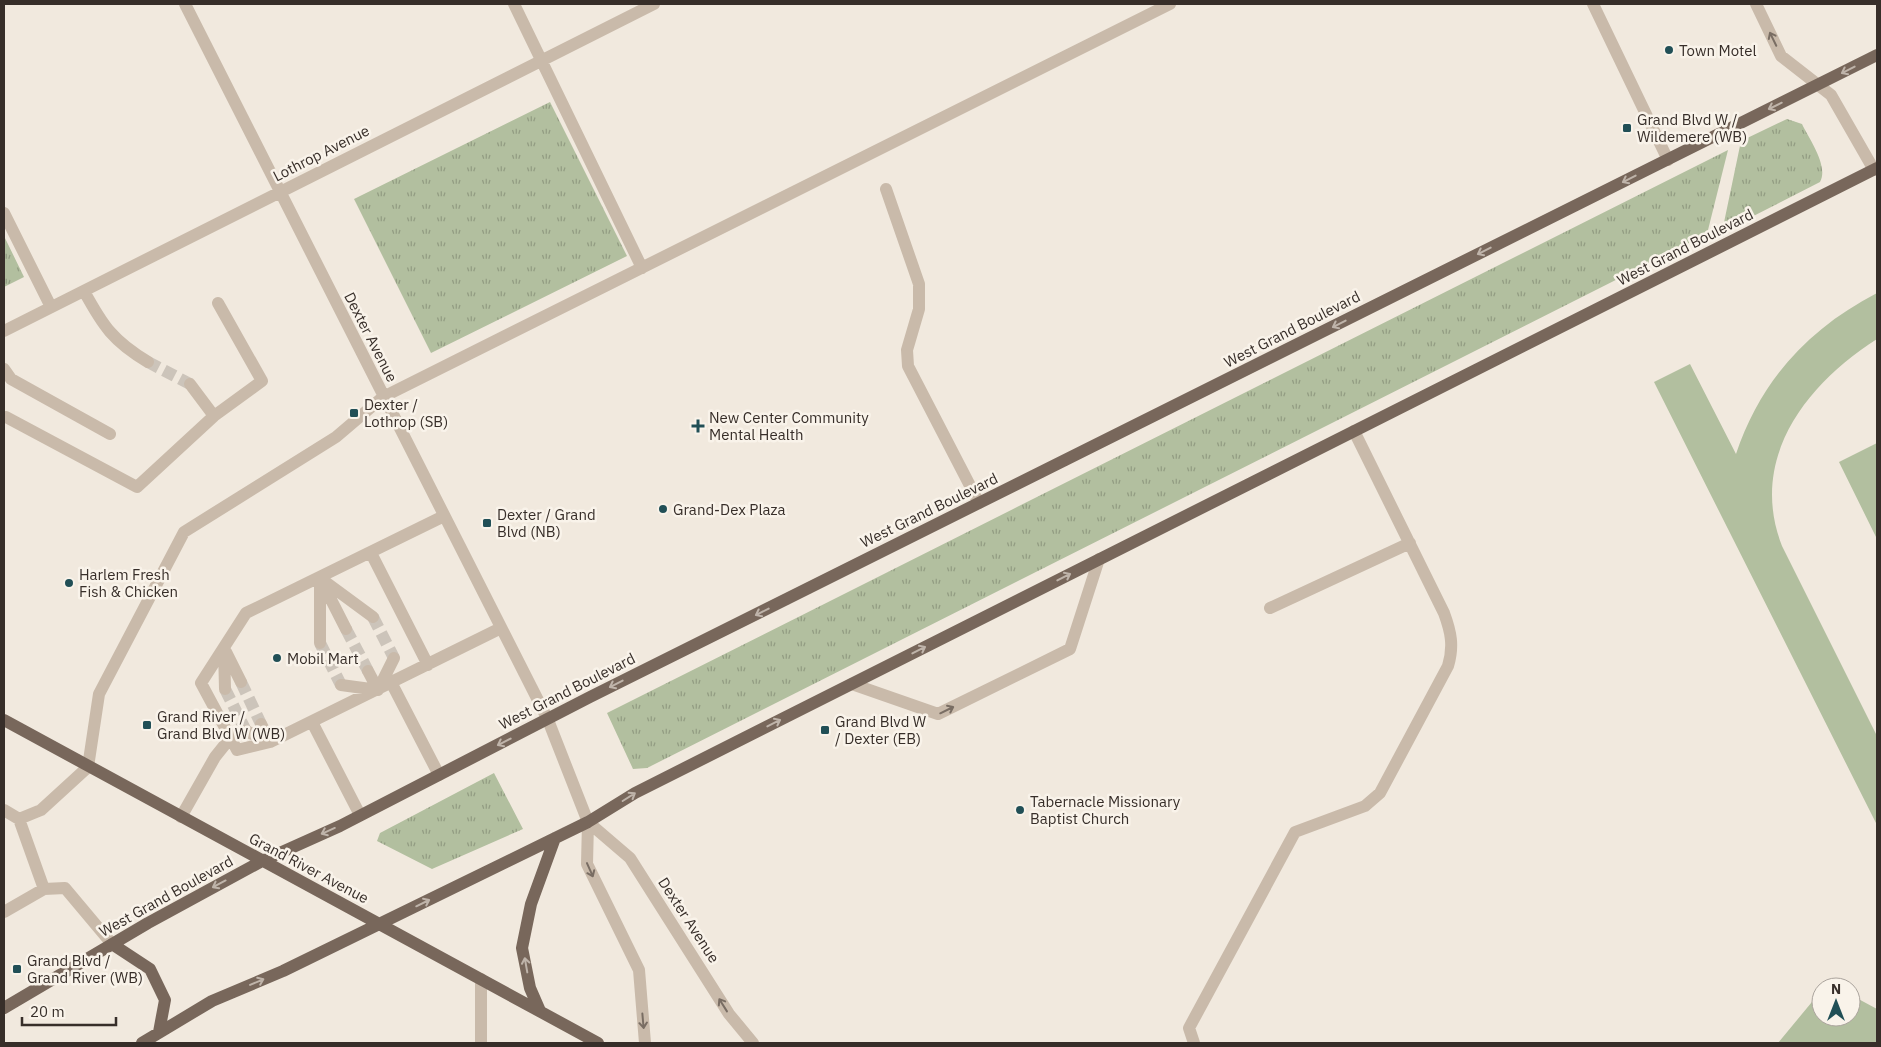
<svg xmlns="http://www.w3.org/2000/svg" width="1881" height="1047" font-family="'IBM Plex Sans',sans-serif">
  <defs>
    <pattern id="grass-tufts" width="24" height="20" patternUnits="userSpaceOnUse" patternTransform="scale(1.25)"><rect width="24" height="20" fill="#b2bf9f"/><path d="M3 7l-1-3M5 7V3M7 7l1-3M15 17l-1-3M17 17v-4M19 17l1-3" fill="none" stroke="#929c82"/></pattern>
  </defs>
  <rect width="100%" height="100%" fill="#f1e9de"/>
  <path fill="url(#grass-tufts)" d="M550 102 627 256 431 353 354 199Z
    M1787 119 1802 124C1809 139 1829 166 1820 182L1722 232 1741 141Z
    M1728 150 1707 234 647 768 633 769 607 713Z
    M4 236 24 277 4 287Z
    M494 773 523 829 432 869 377 841 380 833Z"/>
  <path fill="#b2bf9f" d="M1877 293V339C1806 384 1748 459 1782 546L1877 736V825L1654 382 1690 364 1736 454C1761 380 1808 329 1877 293Z
    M1877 443V539L1839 462Z
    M1821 991V1017H1851V995L1877 1009V1043H1778Z"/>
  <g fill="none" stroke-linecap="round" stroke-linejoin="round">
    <path stroke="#ccc4ba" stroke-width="12" stroke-dasharray="12 6" stroke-linecap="butt" d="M148 362 190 384
      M373 617 394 658
      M346 629 368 671
      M320 643 341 685
      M241 682 261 724
      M225 689 246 731"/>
    <path stroke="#c9baaa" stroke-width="12" d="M185 4 548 720 588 822 587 864 639 970 645 1043
      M514 4 642 268
      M1593 4 1668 160
      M1756 4 1781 56 1831 95 1874 170
      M886 189 919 284V309L907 350 908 366 979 503
      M4 213 51 307
      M84 291C103 326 113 341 148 362
      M4 331 654 4
      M4 369 11 379 110 434
      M214 416 262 381 218 303
      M6 417 137 487 214 416 190 384
      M444 516 246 613 201 683 237 750 270 742 501 628
      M371 553 428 665
      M320 578 373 617
      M321 580 346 629
      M1270 608 1410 543
      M320 643V578
      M224 648 225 689
      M226 652 241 682
      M368 671 378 690
      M392 684 439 775
      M852 684 938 714 1070 649 1099 559
      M341 685 378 690
      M378 690 394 658
      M312 722 360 815
      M261 724 270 742
      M246 731 270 742
      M4 810 19 819 41 810 88 767 99 694 184 532 336 437 383 397 1170 4
      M181 817 215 757 231 737
      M19 819 44 889
      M588 822 630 858 729 1014 753 1043
      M4 912 44 889 65 888 112 944
      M481 979V1043
      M1194 1043 1189 1028 1295 832 1365 806 1380 793 1448 666C1454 646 1451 632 1444 613L1354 431"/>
    <path stroke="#78675b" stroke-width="12" d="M4 720 598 1043
      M112 944 150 969 165 1000 159 1032
      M4 1008 148 923 262 861 340 826 590 697 1877 55
      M540 1011 530 988 522 948 531 904 555 838
      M142 1043 212 1001 283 971 588 822 635 793 1877 168"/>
  </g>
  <defs><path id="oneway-shaft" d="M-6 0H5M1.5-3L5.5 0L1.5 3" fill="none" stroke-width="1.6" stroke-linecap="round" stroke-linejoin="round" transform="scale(1.25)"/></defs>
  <g stroke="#796d63">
    <use href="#oneway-shaft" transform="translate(1773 39) rotate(-116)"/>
    <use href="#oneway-shaft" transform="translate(947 710) rotate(-26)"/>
    <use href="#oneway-shaft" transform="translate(590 870) rotate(66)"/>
    <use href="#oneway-shaft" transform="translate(723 1005) rotate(-122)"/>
    <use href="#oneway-shaft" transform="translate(643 1021) rotate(85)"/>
  </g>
  <g stroke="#bfb4aa">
    <use href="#oneway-shaft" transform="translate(1848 70) rotate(153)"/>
    <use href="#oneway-shaft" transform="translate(1775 106) rotate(154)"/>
    <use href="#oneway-shaft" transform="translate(1629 179) rotate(153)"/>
    <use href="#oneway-shaft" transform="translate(1484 251) rotate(153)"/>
    <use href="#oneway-shaft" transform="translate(1339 324) rotate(153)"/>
    <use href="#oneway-shaft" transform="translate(1064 577) rotate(-27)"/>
    <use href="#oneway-shaft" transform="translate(762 612) rotate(153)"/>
    <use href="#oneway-shaft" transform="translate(919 650) rotate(-27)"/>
    <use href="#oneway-shaft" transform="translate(616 684) rotate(153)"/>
    <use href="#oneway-shaft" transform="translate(774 723) rotate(-27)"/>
    <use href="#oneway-shaft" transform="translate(504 742) rotate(153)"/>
    <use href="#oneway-shaft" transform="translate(629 797) rotate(-32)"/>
    <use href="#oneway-shaft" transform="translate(328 831) rotate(156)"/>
    <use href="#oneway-shaft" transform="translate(219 884) rotate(152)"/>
    <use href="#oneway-shaft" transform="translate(423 903) rotate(-26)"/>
    <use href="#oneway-shaft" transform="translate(526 965) rotate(-100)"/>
    <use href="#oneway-shaft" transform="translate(257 982) rotate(-23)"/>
  </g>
  <g fill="#214f56" stroke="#f9f3ea" stroke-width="2">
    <circle cx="1669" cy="50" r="5"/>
    <rect x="1622" y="123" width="10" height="10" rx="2.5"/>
    <rect x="349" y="408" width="10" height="10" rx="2.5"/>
    <path d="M695.5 418.5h5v5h5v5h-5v5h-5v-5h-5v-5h5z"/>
    <circle cx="663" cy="509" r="5"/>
    <rect x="482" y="518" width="10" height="10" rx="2.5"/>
    <circle cx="69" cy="583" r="5"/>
    <circle cx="277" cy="658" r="5"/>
    <rect x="142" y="720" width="10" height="10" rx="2.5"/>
    <rect x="820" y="725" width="10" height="10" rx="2.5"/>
    <circle cx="1020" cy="810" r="5"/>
    <rect x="12" y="964" width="10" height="10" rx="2.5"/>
  </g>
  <g text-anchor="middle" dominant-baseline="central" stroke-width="5" stroke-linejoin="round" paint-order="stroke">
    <g font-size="15" fill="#372e29" stroke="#f9f3ea" text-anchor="start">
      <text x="1679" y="50">Town Motel</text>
      <text x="1637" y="119">Grand Blvd W /<tspan x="1637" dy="17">Wildemere (WB)</tspan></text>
      <text x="364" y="404">Dexter /<tspan x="364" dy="17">Lothrop (SB)</tspan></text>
      <text x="709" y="417">New Center Community<tspan x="709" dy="17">Mental Health</tspan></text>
      <text x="673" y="509">Grand-Dex Plaza</text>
      <text x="497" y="514">Dexter / Grand<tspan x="497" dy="17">Blvd (NB)</tspan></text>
      <text x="79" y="574">Harlem Fresh<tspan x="79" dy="17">Fish &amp; Chicken</tspan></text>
      <text x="287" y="658">Mobil Mart</text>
      <text x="157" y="716">Grand River /<tspan x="157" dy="17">Grand Blvd W (WB)</tspan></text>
      <text x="835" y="721">Grand Blvd W<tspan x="835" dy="17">/ Dexter (EB)</tspan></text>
      <text x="1030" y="801">Tabernacle Missionary<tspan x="1030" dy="17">Baptist Church</tspan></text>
      <text x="27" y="960">Grand Blvd /<tspan x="27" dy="17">Grand River (WB)</tspan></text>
    </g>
    <g font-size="15" fill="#372e29" stroke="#f9f3ea">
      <text transform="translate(321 153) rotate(-27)">Lothrop Avenue</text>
      <text transform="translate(1685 247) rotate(-27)">West Grand Boulevard</text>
      <text transform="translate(1292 329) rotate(-27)">West Grand Boulevard</text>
      <text transform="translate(371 337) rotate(63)">Dexter Avenue</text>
      <text transform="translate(929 510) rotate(-26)">West Grand Boulevard</text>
      <text transform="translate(567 691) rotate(-27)">West Grand Boulevard</text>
      <text transform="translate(309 868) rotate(28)">Grand River Avenue</text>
      <text transform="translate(166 896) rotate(-29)">West Grand Boulevard</text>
      <text transform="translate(689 920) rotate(57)">Dexter Avenue</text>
    </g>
  </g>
  <rect width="1881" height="1047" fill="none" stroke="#372e29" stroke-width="10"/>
  <g transform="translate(1836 1002)"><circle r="24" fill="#f9f3ea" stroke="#aba49d"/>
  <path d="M0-4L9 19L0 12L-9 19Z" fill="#214f56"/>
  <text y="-8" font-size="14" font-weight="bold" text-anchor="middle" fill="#372e29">N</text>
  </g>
  <path d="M22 1017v8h94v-8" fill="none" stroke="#372e29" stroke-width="2.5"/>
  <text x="30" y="1017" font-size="15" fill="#372e29" stroke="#f9f3ea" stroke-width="4" paint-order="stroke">20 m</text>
</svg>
